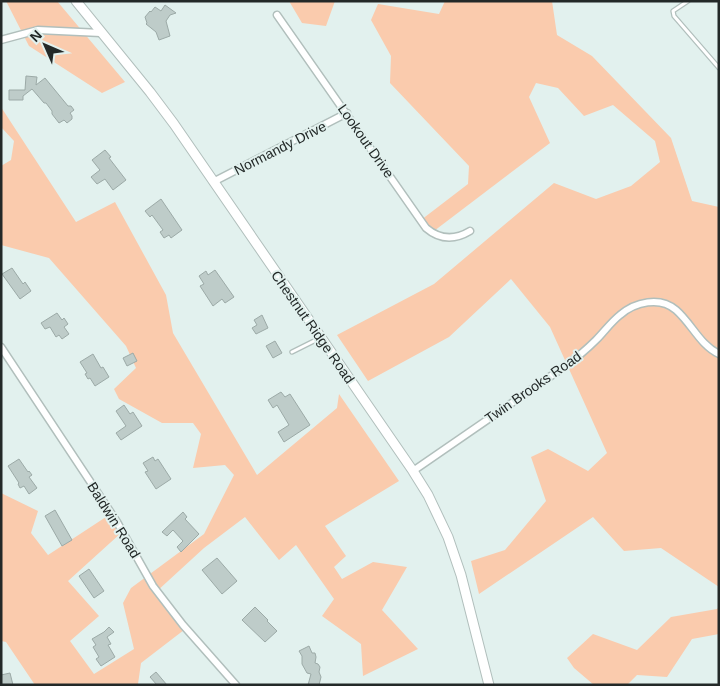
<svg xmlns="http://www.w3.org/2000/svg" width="720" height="686" font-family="Arial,sans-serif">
  <rect width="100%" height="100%" fill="#e2f1ee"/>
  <path fill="#facbad" d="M6 1H57L125 82 102 93 29 46Z
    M289 1H335L326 26 302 23Z
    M445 1H552L557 35 592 56 671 138 692 201 719 207V587L661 548 624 551 593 517 479 594 471 561 505 550 546 501 531 457 548 449 588 471 607 453 550 327 511 279 449 337 368 381 337 335 434 284 554 183 596 199 631 186 660 162 655 141 613 105 584 116 558 88 536 83 529 97 550 143 434 231 421 220 468 184 469 166 390 83 391 56 371 20 378 4 439 14Z
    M1 107 76 222 115 202 166 295 173 333 257 475 337 408 339 394 399 481 325 526 346 556 334 567 342 579 373 562 407 567 382 610 418 649 363 676 361 644 322 616 334 599 296 545 279 560 245 517 204 548 156 592 184 630 141 663 138 684 139 685H35L6 642 1 641V493L38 511 31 533 48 555 109 515 121 533 68 581 99 616 70 641 94 674 134 649 123 603 131 588 204 534 234 475 225 465 193 468 201 434 193 423H162L119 399 114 389 136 368 126 346 49 258 1 245V166L11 160 14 141 1 127Z
    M719 607V634L692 639 667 677 637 675 627 685H594L574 668 567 658 593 634 637 650 671 617 717 609Z"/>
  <path fill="#beccc9" stroke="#9caaa7" d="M165 5 176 13 170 15 166 21 170 36 159 40 156 32 146 24 147 23 145 17 150 11 151 12 155 7 161 11Z
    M26 76 37 77 36 85 45 78 68 106H71L74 110 70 113 72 116V119L67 123 64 120 59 123 52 114V111L46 103H44L32 89 23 96V100H9V90H25Z
    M105 150 111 157 109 158 126 180 113 190 105 179 97 184 91 177 100 170 92 160Z
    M161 199 182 230 171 238 169 235 164 238 160 232 163 230 152 215 150 217 145 211Z
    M12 268 23 284 25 282 31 291 20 299 2 274Z
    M215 270 234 297 225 303 222 299 213 306 200 286 204 284 199 276 206 271 208 275Z
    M57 313 62 320 64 318 68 324 64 327 69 334 62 339 59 335 56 337 50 327 45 329 41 323Z
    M262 315 268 328 256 334 252 328 257 325 254 320Z
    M275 341 282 353 273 358 266 346Z
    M133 353 137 361 127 366 123 358Z
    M93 354 101 368 103 367 109 377 95 386 90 378 88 379 85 374 87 373 80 362Z
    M281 392 285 397 290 394 310 425 284 442 278 432 289 425 277 405 273 408 268 400Z
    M124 405 130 414 133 412 142 426 121 440 116 433 126 426 116 411Z
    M153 457 155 461 158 459 171 479 156 489 145 472 148 471 143 463Z
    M19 459 28 472 29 471 32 475 29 477 37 488 29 494 24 486 20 488 18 484 19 483 8 466Z
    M55 510 72 540 62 546 45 516Z
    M183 512 187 517 185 519 199 534 181 552 177 547 183 541 173 530 167 536 162 532Z
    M217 558 237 581 222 594 202 570Z
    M89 569 104 591 94 598 79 576Z
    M255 607 268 620 267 621 277 631 265 642 242 620Z
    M109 627 114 632 107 637 111 644 108 645 115 657 101 666 96 659 99 657 93 647 96 645 92 639 104 632Z
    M309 646 312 653H315L316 657 315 663 318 664 320 667 319 672 321 677 319 685H308L311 674 307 673 302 664V656L299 651Z
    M156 672 167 685H157L150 677Z
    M10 673 13 685H1V675Z"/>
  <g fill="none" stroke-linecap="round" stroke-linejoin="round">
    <defs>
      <path id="lane" d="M688 1 673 11 674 16 719 68
        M292 352 320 338"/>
      <path id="street" d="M277 15 426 228C440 240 455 240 470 231
        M1 40 38 30 101 33
        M213 182 347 113
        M1 347 117 522 153 586 183 625 236 685
        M413 471 564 367C575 359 586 350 596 340 604 332 611 322 620 315 635 302 660 296 676 310 692 324 700 345 719 354"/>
      <path id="secondary" d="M76 1 150 92 174 124 413 471 428 495 448 537 461 575 489 685"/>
    </defs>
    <use href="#lane" stroke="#b1bfbc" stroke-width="5.5"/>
    <use href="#street" stroke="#b1bfbc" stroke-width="9"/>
    <use href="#secondary" stroke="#b1bfbc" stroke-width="11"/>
    <use href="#lane" stroke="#fff" stroke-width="3"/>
    <use href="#street" stroke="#fff" stroke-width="6"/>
    <use href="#secondary" stroke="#fff" stroke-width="9"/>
  </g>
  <g text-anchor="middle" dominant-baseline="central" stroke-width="4" stroke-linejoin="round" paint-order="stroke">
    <g font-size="14" fill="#232928" stroke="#e2f1ee">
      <text transform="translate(366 141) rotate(55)">Lookout Drive</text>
      <text transform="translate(280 148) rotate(-27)">Normandy Drive</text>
      <text transform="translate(313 327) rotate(55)">Chestnut Ridge Road</text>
      <text transform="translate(533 387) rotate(-35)">Twin Brooks Road</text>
      <text transform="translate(114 520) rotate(58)">Baldwin Road</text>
    </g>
  </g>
  <rect width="720" height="686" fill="none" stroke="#232928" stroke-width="5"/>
  <g transform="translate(45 45) rotate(315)" stroke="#e2f1ee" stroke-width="4" paint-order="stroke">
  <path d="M0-4L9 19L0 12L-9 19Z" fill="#232928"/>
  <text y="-8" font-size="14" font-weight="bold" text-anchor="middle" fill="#232928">N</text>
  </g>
</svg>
